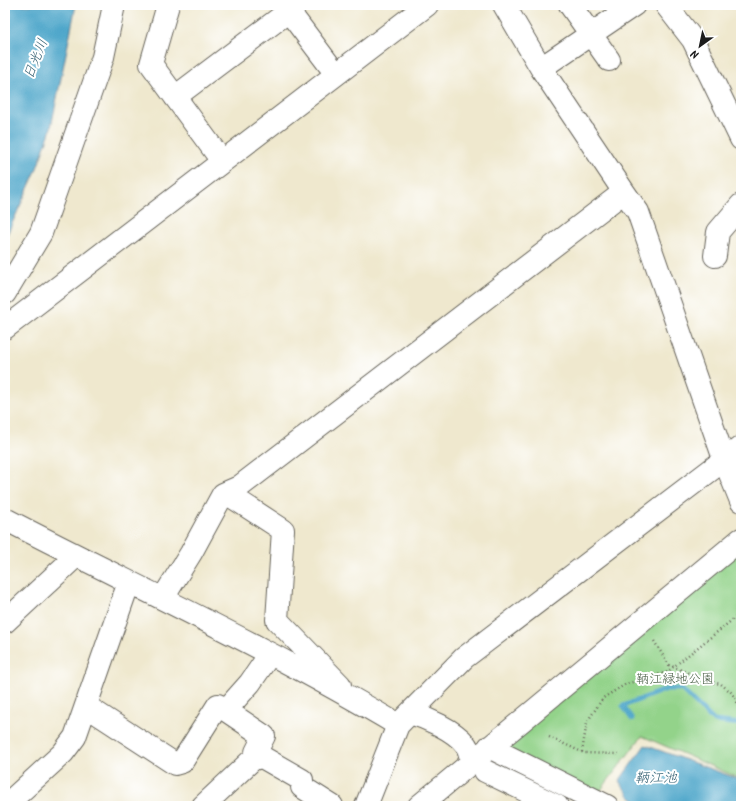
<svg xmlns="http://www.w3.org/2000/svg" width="746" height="811" font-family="Kalam,'Klee One',sans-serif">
  <rect width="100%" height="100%" fill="#fff"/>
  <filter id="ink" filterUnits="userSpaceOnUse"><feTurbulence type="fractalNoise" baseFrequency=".025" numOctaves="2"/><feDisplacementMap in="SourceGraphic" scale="8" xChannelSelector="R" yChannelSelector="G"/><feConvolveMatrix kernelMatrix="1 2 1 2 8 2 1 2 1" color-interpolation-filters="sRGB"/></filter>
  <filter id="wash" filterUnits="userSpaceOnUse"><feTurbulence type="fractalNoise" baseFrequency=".012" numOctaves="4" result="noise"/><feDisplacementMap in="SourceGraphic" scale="16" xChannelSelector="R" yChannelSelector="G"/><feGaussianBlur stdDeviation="0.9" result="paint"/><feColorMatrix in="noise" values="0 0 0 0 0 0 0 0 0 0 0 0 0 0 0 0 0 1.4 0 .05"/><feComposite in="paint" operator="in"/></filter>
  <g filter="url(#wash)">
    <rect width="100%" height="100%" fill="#efe8ce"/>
    <path fill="#93d38a" stroke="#587853" d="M741 539V779L642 736 594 799 489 747Z"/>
    <path fill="#4ca5c9" stroke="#346072" d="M9 5H76L50 132 36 171 5 239V21Z
      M645 745 741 780V806H643L630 797 619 781Z"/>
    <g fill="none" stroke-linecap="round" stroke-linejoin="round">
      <path stroke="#4ca5c9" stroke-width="5" d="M632 719 623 706 667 689H681L714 721 741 724"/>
    </g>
  </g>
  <g filter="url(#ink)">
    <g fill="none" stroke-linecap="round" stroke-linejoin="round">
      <defs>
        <path id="minor" d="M168 5 151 64 222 161
          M284 5 336 74
          M504 5 541 68 624 192
          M570 5 609 60
          M666 5 693 40 741 139
          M541 68 634 5
          M175 97 289 11
          M715 256 718 232 741 205
          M5 293 41 233 103 57 114 5
          M5 328 427 5
          M226 493 283 530 277 620 340 685
          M5 519C136 587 271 649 398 725
          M163 598 191 553 223 494 239 487 624 192 638 212 724 459 741 501
          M5 622 76 556
          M86 706 175 764 182 762 218 705 264 736 256 752V758
          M226 710 250 683 270 654
          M410 713C427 718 454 730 465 744 469 748 470 756 472 762
          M489 747 607 806
          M485 771 557 806
          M5 806 63 753 75 737 129 582
          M203 806 253 759 262 757 302 780V787L332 806
          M366 806 398 725 464 658 741 447
          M419 806 741 539"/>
      </defs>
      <use href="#minor" stroke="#66635a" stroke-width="24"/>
      <path stroke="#66635a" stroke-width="2.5" stroke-dasharray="1 3" stroke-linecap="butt" d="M654 641 669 665 711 682 721 684 732 693 741 709 739 730 741 733
        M549 737 584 753 618 754
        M582 752 587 722 603 698 626 684 667 672 741 613"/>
      <use href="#minor" stroke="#fff" stroke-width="22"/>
    </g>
  </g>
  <g text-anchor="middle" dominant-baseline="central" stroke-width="4" stroke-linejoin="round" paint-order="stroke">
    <g font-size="13" fill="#465c42" stroke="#fff">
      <text x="675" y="679">鞆江緑地公園</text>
    </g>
    <g font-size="14" font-style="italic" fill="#346072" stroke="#fff">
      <text transform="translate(36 59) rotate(-68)">日光川</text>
      <text x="656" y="778">鞆江池</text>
    </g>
  </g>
  <rect width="746" height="811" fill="none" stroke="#fff" stroke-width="20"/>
  <g transform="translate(700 46) rotate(213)" stroke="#ffffff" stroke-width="3" paint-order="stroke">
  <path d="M0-3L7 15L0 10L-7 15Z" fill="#1c1c1c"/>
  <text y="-6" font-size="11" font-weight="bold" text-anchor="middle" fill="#1c1c1c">N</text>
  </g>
</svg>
